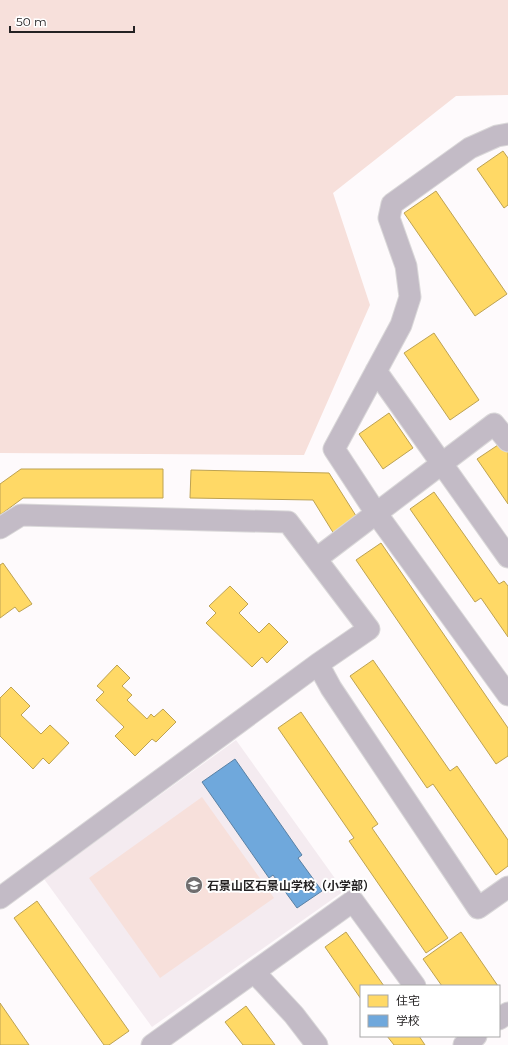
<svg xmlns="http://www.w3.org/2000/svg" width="508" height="1045" font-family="Montserrat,'Noto Sans SC',sans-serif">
  <rect width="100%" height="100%" fill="#fefafc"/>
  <path fill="#f4ebf0" d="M236 740 344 891 152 1027 44 879Z"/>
  <path fill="#f7e0db" d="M0 0H508V95L456 96 333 193 370 305 304 455 0 453Z
    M202 797 274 898 160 978 89 878Z"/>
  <path fill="#ffd966" stroke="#bda252" d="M503 151 508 158V205L504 208 477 169Z
    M436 191 507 294 475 316 404 213Z
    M434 333 479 400 450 420 404 353Z
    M389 413 413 448 383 469 359 434Z
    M501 443 508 452V504L477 459Z
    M21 469H163V498H23L0 515V484Z
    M191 470 329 473 358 519 334 534 313 500 190 498Z
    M434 492 499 584 504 581 508 586V637L481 598 475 602 410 509Z
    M381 543 508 728V756L496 764 356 560Z
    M3 563 32 604 19 612 15 607 0 618V565Z
    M230 586 248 604 239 613 259 633 269 623 288 642 267 663 262 657 252 667 206 623 216 613 209 606Z
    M373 660 450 771 457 766 508 840V866L496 875 433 784 427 788 350 676Z
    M117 665 130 678 122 686 132 695 127 700 147 719 151 714 154 717 163 709 176 722 156 742 152 739 135 756 115 736 124 727 96 700 104 692 97 686Z
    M11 687 30 706 21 715 41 734 50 725 69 743 49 764 43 758 33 769 0 736V698Z
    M301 712 378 824 372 828 448 938 426 953 349 841 354 838 278 728Z
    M37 901 129 1031 109 1045H104L14 918Z
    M346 932 384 986H361V999L325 947Z
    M461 932 498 986H442L423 959Z
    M0 1003 29 1045H0Z
    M246 1006 275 1045H243L225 1022Z
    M387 1036H419L425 1045H394Z"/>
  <path fill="#6fa8dc" stroke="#5880a4" d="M235 759 302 855 298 858 322 891 297 908 273 875 269 878 202 782Z"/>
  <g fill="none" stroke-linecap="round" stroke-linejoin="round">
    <defs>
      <path id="minor" d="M508 134 497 136 470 148 392 204 389 218 406 266 410 297 401 325 334 449 376 513 508 695
        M376 371 508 557
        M0 528 21 515 288 522 369 629 318 664 0 898
        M316 559 494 424 508 441
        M318 664 331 688 478 908 508 887
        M255 973 294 1015 317 1045
        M499 1019 508 1013
        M152 1045 353 901 415 986
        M464 1045 476 1036"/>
    </defs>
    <use href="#minor" stroke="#dad8d9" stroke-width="23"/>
    <use href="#minor" stroke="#c3bbc6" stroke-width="21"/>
  </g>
  <defs>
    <symbol id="school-disc" viewBox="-11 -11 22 22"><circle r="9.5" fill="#706e6f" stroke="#fff"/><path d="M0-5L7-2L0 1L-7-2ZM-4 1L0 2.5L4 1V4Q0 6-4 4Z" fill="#fff"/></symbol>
  </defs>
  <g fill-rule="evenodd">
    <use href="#school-disc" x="184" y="875" width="20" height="20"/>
  </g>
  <g text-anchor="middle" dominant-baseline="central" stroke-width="4" stroke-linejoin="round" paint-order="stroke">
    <g font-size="12" font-weight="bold" fill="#242223" stroke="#fff" text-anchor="start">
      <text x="207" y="885">石景山区石景山学校（小学部）</text>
    </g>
  </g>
  <rect x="360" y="985" width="140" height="52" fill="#ffffff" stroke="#a7a7a7"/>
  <rect x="368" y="995" width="20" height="12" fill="#ffd966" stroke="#a7a7a7"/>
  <text x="396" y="1005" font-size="12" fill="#242223">住宅</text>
  <rect x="368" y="1015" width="20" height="12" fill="#6fa8dc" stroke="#a7a7a7"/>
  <text x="396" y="1025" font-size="12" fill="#242223">学校</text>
  <path d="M10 26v6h124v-6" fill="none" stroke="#242223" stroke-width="2"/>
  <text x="16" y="26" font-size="12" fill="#242223" stroke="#ffffff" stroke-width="3" paint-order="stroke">50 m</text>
</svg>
